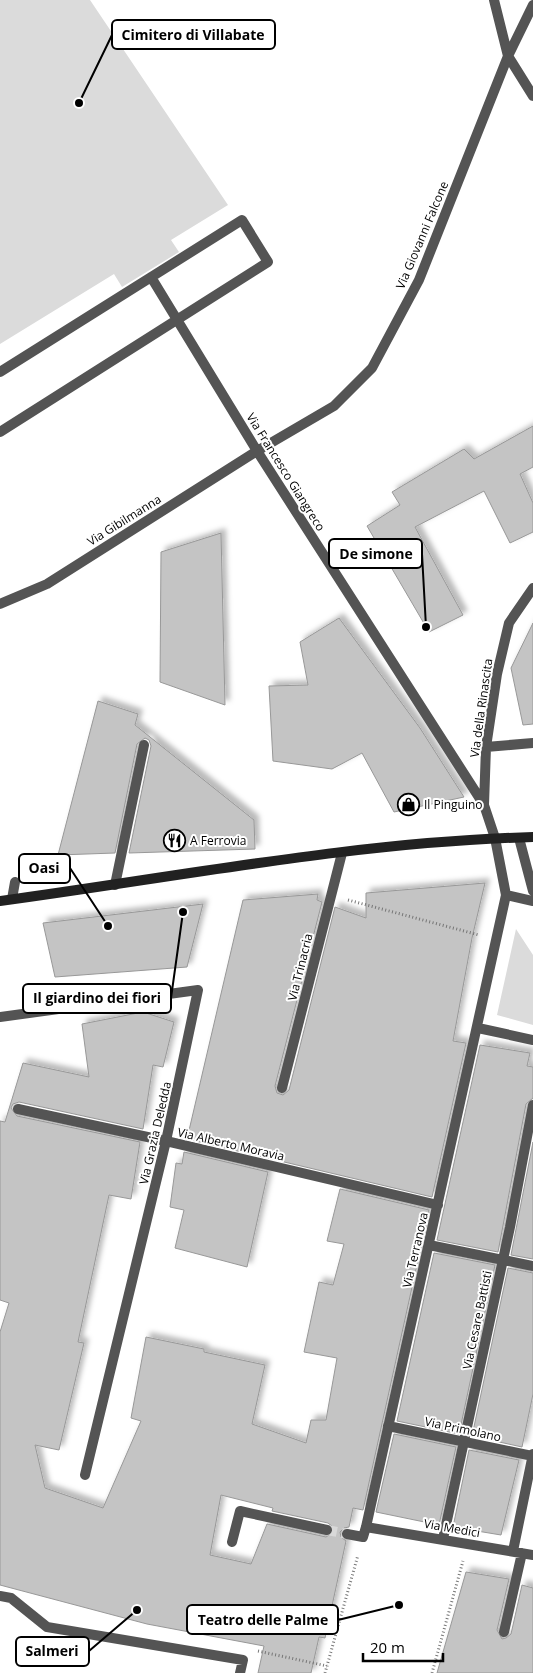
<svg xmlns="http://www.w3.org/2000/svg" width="533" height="1673" font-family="'Open Sans',sans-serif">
  <defs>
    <filter id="shadow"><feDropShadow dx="4.5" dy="-4.5" stdDeviation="2.5" flood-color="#0004"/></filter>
  </defs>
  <rect width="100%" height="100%" fill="#fff"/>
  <path fill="#dbdbdb" d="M0 0H90L228 205 171 240 179 252 122 287 114 274 0 344Z
    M516 929 533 955V1025L497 1015Z"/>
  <path fill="#c4c4c4" stroke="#989898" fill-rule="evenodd" filter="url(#shadow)" d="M533 426V467L520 474 533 503V532L510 543 484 491 415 527 463 615 429 632 367 526 400 505 392 492 464 449 474 459Z
    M221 533 225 705 160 682 161 552Z
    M339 618 420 728 464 797 394 812 362 753 332 769 273 761 269 686 308 685 300 642Z
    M533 623V724L523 725 511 668Z
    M98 701 138 714 135 725 254 820 255 849 129 853 151 746 149 740 145 738 137 744 115 853 58 855Z
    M485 883 472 938 453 1041 466 1043 432 1197 187 1139 243 900 318 894 317 900 322 902 275 1086 277 1093 283 1095 289 1090 335 907 366 918V893Z
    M203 904 187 967 55 977 43 923Z
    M143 1012 174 1022 163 1067 153 1065 143 1129 19 1102 13 1104 11 1108 17 1116 140 1142 131 1199 109 1195 78 1342 84 1343 59 1450 35 1445 45 1488 103 1508 141 1421 131 1418 146 1337 204 1349V1352L265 1365 252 1424 306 1443 311 1420H326L337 1358 304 1352 319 1282 333 1285 344 1244 327 1241 340 1189 429 1210 363 1510 353 1508 349 1527 344 1528 340 1532 341 1537 346 1541 340 1569 325 1638 319 1637 311 1673H258L264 1646 147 1624 0 1585V1332L9 1303 0 1300V1121L5 1122 23 1063 89 1077 82 1024ZM221 1495 273 1508 272 1511 328 1523 333 1527 334 1532 326 1537 267 1524 251 1564 210 1555Z
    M480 1045 530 1053 527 1066 533 1067V1098L526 1104 498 1252 437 1240Z
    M533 1142V1259L511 1255Z
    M184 1152 268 1172 247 1267 175 1248 184 1210 170 1207 176 1163 182 1164Z
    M434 1253 495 1265 459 1434 397 1421Z
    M508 1268 533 1273V1394L522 1447 472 1436Z
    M394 1434 456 1447 439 1525 376 1512Z
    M469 1450 519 1460 501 1535 453 1527Z
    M466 1572 509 1579 497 1630 502 1639 506 1638 511 1634 522 1585 533 1588V1673H437Z"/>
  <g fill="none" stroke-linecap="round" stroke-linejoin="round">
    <path stroke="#d9d9d9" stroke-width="10" stroke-dasharray="10 5" stroke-linecap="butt" d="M327 1530 347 1534"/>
    <path stroke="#767676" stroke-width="3" stroke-dasharray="1 2.5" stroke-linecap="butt" d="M348 900 479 935
      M258 1651 327 1666
      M325 1673 358 1555
      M432 1673 463 1561"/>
    <path stroke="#545454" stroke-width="10" d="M12 899 15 882"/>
    <path stroke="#545454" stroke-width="10" d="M494 0 508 56 533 96
      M151 277 257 451 484 805
      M0 372 242 220 268 262 0 432
      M0 604 47 584 257 451 334 406 372 368 419 280 508 56 533 5
      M486 747 533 743
      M519 838 533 891
      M115 885 144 745
      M506 895 533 901
      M0 1017 198 990 166 1141 85 1475
      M478 1028 533 1040
      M282 1088 342 853
      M18 1109 166 1141 438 1205
      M429 1245 533 1266
      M388 1426 533 1456
      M366 1527 533 1555
      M347 1534 363 1537 366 1527 506 895 495 838 484 805 486 747 497 674 509 623 533 588
      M443 1539 510 1227 533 1105
      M232 1542 240 1511 327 1530
      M513 1551 533 1454
      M0 1596 11 1598 47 1627 243 1660 240 1673
      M504 1632 522 1553"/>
    <path stroke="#212121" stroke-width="10" d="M0 901C177 877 354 842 533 837"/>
  </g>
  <defs>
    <symbol id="shop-ring" viewBox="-11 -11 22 22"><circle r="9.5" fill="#fff" stroke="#000" stroke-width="1.5"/><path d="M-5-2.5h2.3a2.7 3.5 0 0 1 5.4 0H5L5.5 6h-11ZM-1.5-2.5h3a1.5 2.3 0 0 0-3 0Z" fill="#000"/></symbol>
    <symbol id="restaurant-ring" viewBox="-11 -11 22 22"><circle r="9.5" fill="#fff" stroke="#000" stroke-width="1.5"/><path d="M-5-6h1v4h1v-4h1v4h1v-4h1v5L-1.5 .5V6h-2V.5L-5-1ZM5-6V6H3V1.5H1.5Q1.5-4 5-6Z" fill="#000"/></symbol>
  </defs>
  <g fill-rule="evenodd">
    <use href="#shop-ring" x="396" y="792" width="25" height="25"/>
    <use href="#restaurant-ring" x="162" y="828" width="25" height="25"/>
  </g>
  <g text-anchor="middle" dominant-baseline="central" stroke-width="4" stroke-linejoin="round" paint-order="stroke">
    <g font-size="12" fill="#000" stroke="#fff">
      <text transform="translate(422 235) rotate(-67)">Via Giovanni Falcone</text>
      <text transform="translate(286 472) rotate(58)">Via Francesco Giangreco</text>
      <text transform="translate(124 520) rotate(-32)">Via Gibilmanna</text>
      <text transform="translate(481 708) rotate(-82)">Via della Rinascita</text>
      <text transform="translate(300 967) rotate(-76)">Via Trinacria</text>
      <text transform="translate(155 1133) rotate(-77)">Via Grazia Deledda</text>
      <text transform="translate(231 1144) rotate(13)">Via Alberto Moravia</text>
      <text transform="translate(415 1250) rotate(-77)">Via Terranova</text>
      <text transform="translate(477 1320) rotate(-78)">Via Cesare Battisti</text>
      <text transform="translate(463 1429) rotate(12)">Via Primolano</text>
      <text transform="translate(452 1528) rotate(10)">Via Medici</text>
    </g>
    <g font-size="12" fill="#000" stroke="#fff" text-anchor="start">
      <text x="424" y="804">Il Pinguino</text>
      <text x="190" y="840">A Ferrovia</text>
    </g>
  </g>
  <path fill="none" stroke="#000" stroke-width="2" d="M79 103L112 35M426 627L422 554M108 926L70 868M183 912L171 998M399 1605L338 1620M137 1610L89 1651"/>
  <g fill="#000" stroke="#fff" stroke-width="2">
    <circle cx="79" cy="103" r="5"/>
    <circle cx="426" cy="627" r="5"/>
    <circle cx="108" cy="926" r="5"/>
    <circle cx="183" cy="912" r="5"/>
    <circle cx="399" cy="1605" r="5"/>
    <circle cx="137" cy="1610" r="5"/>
  </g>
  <g fill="#fff" stroke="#000" stroke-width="2">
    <rect x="112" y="20" width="163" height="29" rx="5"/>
    <rect x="329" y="539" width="93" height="29" rx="5"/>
    <rect x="19" y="854" width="51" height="29" rx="5"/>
    <rect x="23" y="984" width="148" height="29" rx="5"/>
    <rect x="187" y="1605" width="151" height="29" rx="5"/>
    <rect x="16" y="1637" width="73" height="29" rx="5"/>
  </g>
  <g font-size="14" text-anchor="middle" font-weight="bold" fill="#000">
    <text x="193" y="40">Cimitero di Villabate</text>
    <text x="376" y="559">De simone</text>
    <text x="44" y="873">Oasi</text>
    <text x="97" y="1003">Il giardino dei fiori</text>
    <text x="263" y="1625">Teatro delle Palme</text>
    <text x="52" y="1656">Salmeri</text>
  </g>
  <path d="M363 1653v8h80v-8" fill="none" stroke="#000000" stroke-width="2.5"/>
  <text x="370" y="1653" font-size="15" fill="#000000" stroke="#ffffff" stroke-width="4" paint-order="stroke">20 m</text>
</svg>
